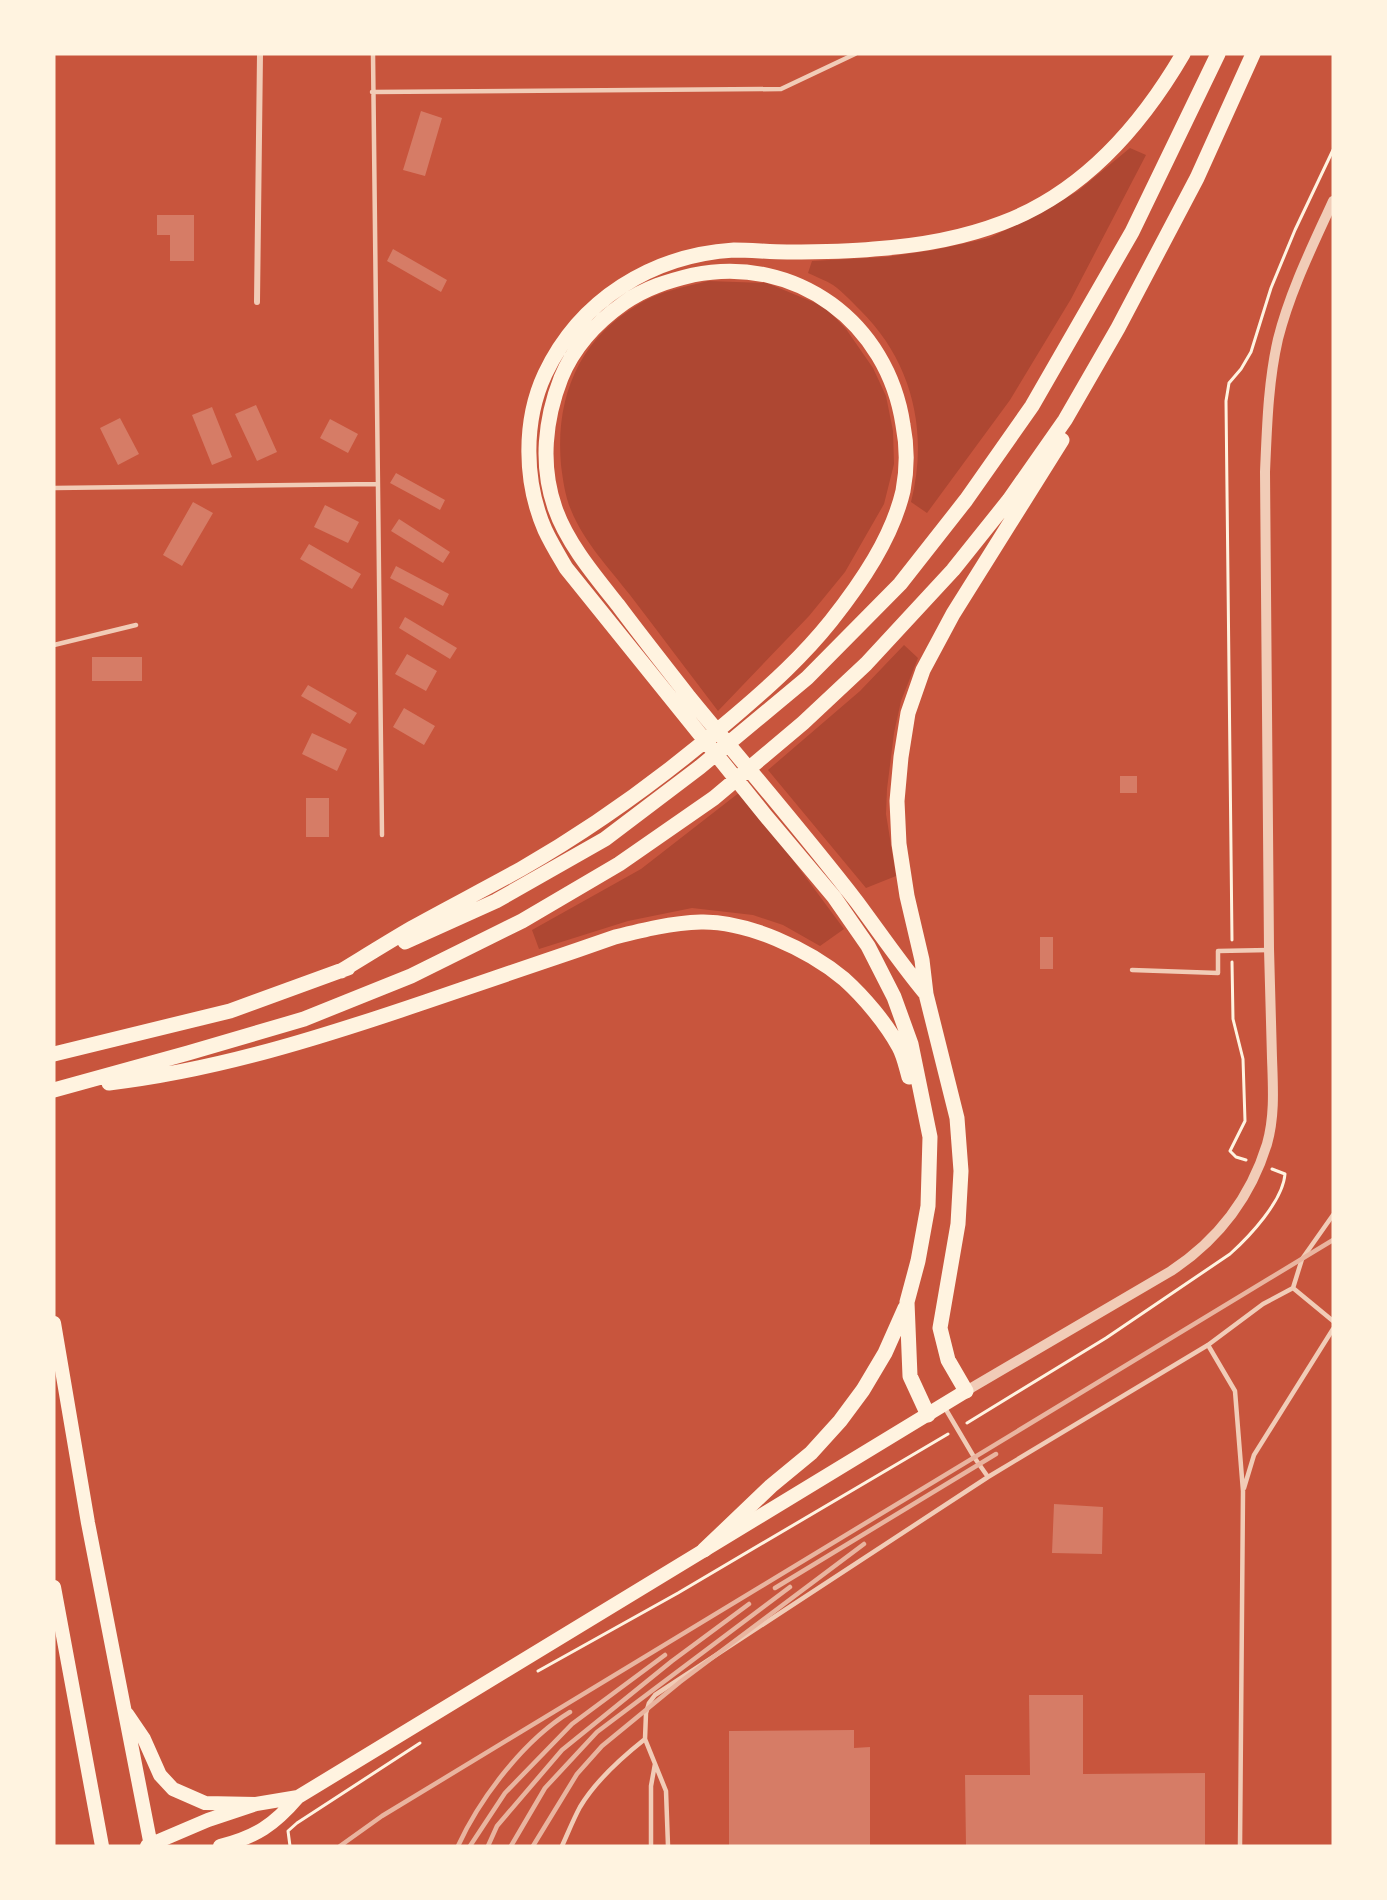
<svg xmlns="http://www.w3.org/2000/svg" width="1387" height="1900" font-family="Roboto,sans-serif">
  <rect width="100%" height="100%" fill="#c8553d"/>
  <path fill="#ae4732" d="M1130 148 1146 155 1071 299 1010 400 927 513 911 502C929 432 912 361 860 310 852 302 843 292 833 285 825 280 816 277 808 273L812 261 886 257 934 250 989 238 1039 214 1078 191Z
    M708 281 767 283 825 307 846 329 873 368 886 396 893 431 894 464 884 504 845 572 809 616 718 711C689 673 660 634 630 595 609 568 584 542 571 510 565 496 563 480 561 465 555 397 579 339 639 304 660 291 685 287 708 281Z
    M904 645 918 658 901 701 894 733 887 789 886 814 896 876 866 888 768 770 860 691Z
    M740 792 767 825 844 929 820 946 783 925 753 915 692 908 628 921 539 949 532 930 641 869Z"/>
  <path fill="#d67c66" d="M421 111 442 118 425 176 403 170Z
    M157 215H194V261H170V235H157Z
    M393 249 447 280 441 292 387 261Z
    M256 405 277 452 257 461 235 414Z
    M212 407 232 457 212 465 192 415Z
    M120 418 139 454 118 465 100 428Z
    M330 419 358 434 348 453 320 438Z
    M396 473 445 500 440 510 390 483Z
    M193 502 213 513 182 566 163 555Z
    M325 505 359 522 348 543 314 527Z
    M399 519 450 552 443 563 391 531Z
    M309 544 361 574 352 589 300 559Z
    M396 566 449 594 443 606 390 578Z
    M405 617 457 648 450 659 399 628Z
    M407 654 437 671 426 691 395 674Z
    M92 657H142V681H92Z
    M308 685 357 713 350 724 301 696Z
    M404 708 435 726 424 745 393 727Z
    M312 733 347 749 337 771 302 754Z
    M1120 776H1137V793H1120Z
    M306 798H329V837H306Z
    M1040 937H1053V969H1040Z
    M1054 1504 1103 1507 1102 1554 1052 1553Z
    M1029 1695H1083V1774L1205 1773V1846H966L965 1775H1030Z
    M854 1730V1748L870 1747V1846H729V1731Z"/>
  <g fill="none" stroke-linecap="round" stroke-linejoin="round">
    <path stroke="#fff3e0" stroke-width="3" d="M1232 940 1226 401 1229 383 1241 369 1251 352 1271 288 1295 230 1333 150
      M1232 962 1233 1019 1243 1059 1245 1121 1230 1151 1236 1157 1246 1160
      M967 1423 1106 1338 1230 1254C1249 1237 1283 1201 1285 1174L1272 1169
      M538 1671 678 1593 948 1434
      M290 1846 288 1831 297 1823 420 1743"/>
    <path stroke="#f1ccb7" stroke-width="4.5" d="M373 54 382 835
      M372 92 781 89 855 54
      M54 488 377 484
      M54 645 136 625
      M1132 970 1218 973V951L1269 950
      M1293 1288 1333 1321
      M1208 1345 1235 1391 1243 1491 1240 1846
      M945 1408 974 1457 988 1477
      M1244 1488 1254 1455 1333 1329
      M562 1846C568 1833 573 1820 580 1807 596 1780 621 1758 645 1739
      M651 1846V1786L655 1764
      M668 1846 666 1791 645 1739 646 1713 649 1703 655 1695 988 1477 1208 1345 1263 1304 1293 1288 1302 1259 1333 1215"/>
    <path stroke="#f1ccb7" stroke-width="6" d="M257 302 260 54"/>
    <path stroke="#f1ccb7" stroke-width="10" d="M966 1391 1171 1271C1218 1240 1250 1199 1267 1144 1275 1116 1273 1087 1272 1058 1271 1022 1270 986 1269 949 1267 790 1266 631 1265 472 1267 427 1268 383 1278 339 1290 291 1313 245 1333 201"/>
    <path stroke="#fff3e0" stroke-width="14" d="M54 1323 88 1523 151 1846
      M54 1587 102 1846
      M127 1714 144 1739 160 1775 173 1789 205 1803 256 1804
      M147 1846 208 1820 256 1804 298 1797
      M220 1846C256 1837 274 1825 298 1797L966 1391"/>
    <path stroke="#fff3e0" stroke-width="15" d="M405 942 496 901 605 839 700 767 807 678 900 584 966 500 1032 406 1132 232 1218 54
      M341 971C364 957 388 942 412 928 448 908 485 889 521 869 598 825 670 772 737 714 771 685 803 656 831 621 861 583 892 538 903 491 907 470 907 445 903 425 888 323 796 254 693 275 668 281 645 288 624 303 597 322 574 346 561 378 545 419 540 465 555 508 567 543 595 576 618 605 641 636 665 666 689 697L698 708C751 772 806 836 857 902 880 933 901 964 926 994
      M54 1054 230 1011 348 968
      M109 1083C218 1070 322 1037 425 1002 489 980 552 959 615 937 643 930 671 923 701 922 747 921 808 949 844 979 864 997 886 1023 899 1047 904 1056 906 1067 909 1077
      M54 1090 188 1053 304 1019 411 976 522 921 619 864 714 798 803 723 866 664 953 570 1009 500 1065 420 1118 328 1197 178 1253 54
      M966 1391 948 1360 940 1328 958 1224 961 1171 957 1118 926 994 922 960 907 896 899 844 897 801 901 757 908 713 923 670 953 614 1062 440
      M928 1415 910 1376 907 1302 918 1261 928 1206 930 1137 911 1044 894 997 868 946 834 897 765 815 566 568C559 556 551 543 545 530 524 482 523 421 545 374 580 300 652 255 734 250 752 250 769 252 787 252 816 252 846 252 874 249 917 246 963 238 1002 223 1082 193 1141 126 1183 54
      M704 1550 771 1486 811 1453 840 1421 863 1390 885 1353 905 1308"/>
    <path stroke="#e9b49f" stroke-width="4.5" d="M775 1588 996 1454
      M340 1846 382 1816 1333 1240
      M458 1846C480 1798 524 1740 570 1712
      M470 1846 505 1793 572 1724 665 1655
      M488 1846 497 1826 562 1750 672 1661 749 1604
      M511 1846 545 1788 597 1732 790 1587
      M533 1846 577 1774 602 1746 680 1682 864 1544"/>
  </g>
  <rect width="1387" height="1900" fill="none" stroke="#fff3e0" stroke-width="111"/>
</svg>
